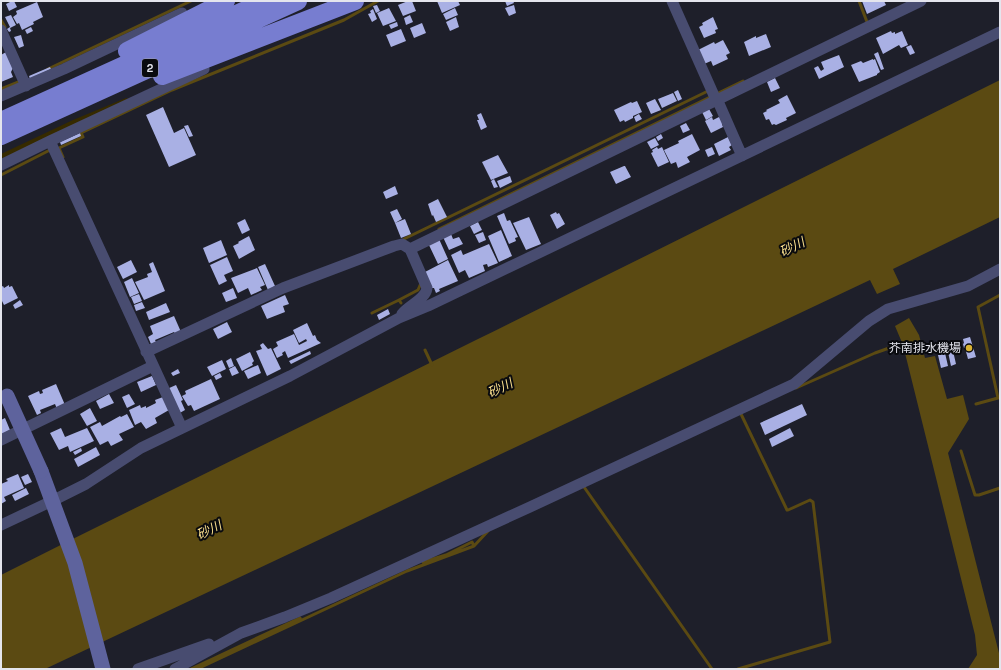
<svg xmlns="http://www.w3.org/2000/svg" width="1001" height="670" font-family="'Space Grotesk','Noto Sans JP',sans-serif">
  <rect width="100%" height="100%" fill="#1e1f2a"/>
  <path fill="#362a00" d="M126 98 129 99 1 161V154L73 120Z"/>
  <path fill="#5b4a12" d="M1000 80V217L893 269 900 284 877 294 870 280 45 669H1V575C160 495 319 418 478 339 652 253 826 166 1000 80Z
    M909 318 919 335 925 358 935 356 947 399 963 395 969 419 948 453 1000 657V669H968L977 655 975 635 903 345 895 326Z"/>
  <g fill="none" stroke-linecap="round" stroke-linejoin="round">
    <path stroke="#5b4a12" stroke-width="3" d="M859 1 867 22
      M1 20 5 27
      M48 69 191 1
      M1 89 21 81
      M63 157 59 148 83 137 81 133 172 90 344 20 378 1
      M1 175 50 150
      M439 229 743 81
      M404 239 708 91
      M401 303 399 300 418 290 421 283
      M372 313 399 300
      M899 345 906 342
      M425 350 432 365
      M796 388 875 353 892 347
      M976 404 998 398 978 307 1000 295
      M961 451 975 495H979L1000 488
      M584 487 712 669
      M423 562 446 555 472 542 474 546
      M191 669 300 618
      M197 669 407 571 474 546 488 531
      M738 669 830 642 813 502 810 500 788 510H787L741 414"/>
  </g>
  <path fill="#a9b0e4" d="M12 1H14L17 7 9 11 6 4Z
    M408 1H412L416 11 403 16 398 5Z
    M437 1H458L460 5 442 13Z
    M505 1H513L514 3 507 6Z
    M862 1H884L886 5 867 14Z
    M37 2 43 17 33 22 34 24 22 30 19 23 17 24 13 17 17 14 16 11Z
    M377 5 380 11 376 13 373 6Z
    M514 5 516 13 509 16 505 8Z
    M389 8 396 21 383 26 377 13Z
    M455 8 458 15 446 20 443 14Z
    M373 9 377 19 372 22 368 14 371 13 370 11Z
    M11 15 16 25 10 28 11 31 9 32 7 29 10 27 5 17Z
    M410 15 413 22 406 25 404 18Z
    M456 17 459 27 450 31 446 22Z
    M713 17 718 29 715 30 716 33 704 38 699 27 703 25 702 23Z
    M397 22 398 26 391 29 389 25Z
    M422 23 426 33 414 38 410 28Z
    M31 27 33 31 27 34 25 30Z
    M401 29 406 41 391 47 386 35Z
    M891 31 892 33 895 32V34L902 31 908 45 901 48 899 45 883 54 876 38Z
    M766 34 771 47 749 56 744 42 756 36V38Z
    M21 35 24 46 19 48 14 37Z
    M723 40 730 53 726 55 728 59 713 66 711 61 704 64 698 50 714 42 715 44Z
    M911 45 915 53 910 55 906 47Z
    M6 52 13 68 11 72 13 77 1 82V55Z
    M878 52 884 69 881 70 874 54Z
    M839 55 844 67 819 79 814 68 818 66 821 71 824 69 821 62Z
    M873 59V60L875 59 880 72 877 74V75L859 82 851 65 861 61 863 63Z
    M50 67 51 69 30 79 29 76Z
    M775 78 780 88 771 92 767 82Z
    M678 90 682 99 678 101 674 92Z
    M673 93 677 101 662 108 658 99Z
    M787 95 796 113 786 118 787 120 776 125 774 124 772 125 769 119 766 120 763 113 767 111 766 110 780 103 778 100Z
    M655 99 661 110 651 114 646 103Z
    M637 101 642 112 633 116V118L625 122 624 120 620 122 614 110 631 102 632 103Z
    M163 107 174 133 184 128 196 155 169 167 146 115Z
    M709 109 713 116 706 120 702 112Z
    M481 113 487 127 481 130 477 120H479L477 115Z
    M639 114 642 119 636 122 634 117Z
    M721 116 725 123 722 124 723 127 711 133 705 121 712 117 713 120Z
    M686 123 690 130 683 133 680 126Z
    M188 125 193 136 189 137 184 126Z
    M80 133 81 136 61 145 60 142Z
    M661 134 663 138 658 141 656 137Z
    M692 134 700 150 687 157 690 162 678 168 676 162 671 164 664 150 679 143 678 141Z
    M728 137 732 145 729 147 731 150 719 156 714 144Z
    M655 138 659 145 651 149 647 142Z
    M657 147 658 149 662 147 669 162 658 167 651 153 653 152 652 150Z
    M712 147 715 154 708 157 705 150Z
    M498 155 508 173 491 180 482 162Z
    M624 166H625L631 177 616 184 610 172Z
    M510 176 512 182 500 188 497 181Z
    M494 179 498 187 494 188 491 181Z
    M395 186 398 194 386 199 383 192Z
    M438 199 447 217 436 222 433 215 432 216 428 204Z
    M397 209 402 219 395 223 390 212Z
    M556 212 557 214 559 213 565 224 557 229 550 215Z
    M504 213 507 221 510 220 518 237 515 238 516 241 509 244 497 216Z
    M529 217 541 244 526 250 513 223Z
    M245 219 250 230 242 234 237 223Z
    M405 219 411 234 401 238 395 223Z
    M478 222 482 230 474 234 470 226Z
    M501 230 512 256 499 262 488 236Z
    M483 232 486 240 479 243 475 235Z
    M451 234 453 239 459 237 463 244 449 250 443 237Z
    M249 236 255 250 239 259 233 246 239 243 238 242Z
    M439 239 448 259 438 264 428 243Z
    M221 240 227 255 209 263 203 248Z
    M489 244 498 263 488 267 487 264 483 265 485 271 469 278 465 270 459 273 451 255 461 250 463 255Z
    M227 257 233 271 224 275 227 281 219 285 210 265Z
    M131 260 137 272 123 279 117 267Z
    M448 260 458 281 439 289 440 291 436 293 434 288H432L425 272Z
    M153 262 165 291 144 300 135 282 148 277 147 274 152 272 149 264Z
    M265 264 275 286 268 290 258 267Z
    M257 268 265 285 260 287 262 290 251 295 248 288 238 293 231 278Z
    M132 278 139 293 130 297 124 282Z
    M9 285V287L12 286 18 298 4 305 2 301 1 302V287L3 286 4 288Z
    M233 288 237 298 226 302 222 293Z
    M139 294 142 301 134 304 131 297Z
    M285 295 289 304 283 306 285 312 267 319 261 306Z
    M20 300 23 305 15 309 13 305Z
    M142 302 145 308 136 311 134 305Z
    M166 303 170 312 149 320 146 312Z
    M388 309 390 314 379 320 377 315Z
    M174 316 181 332 176 335 174 332 155 340 156 342 151 344 148 337 153 334 150 326Z
    M227 322 232 332 218 339 213 329Z
    M307 323 313 336 315 335 317 340 321 343 288 358 285 351 282 353 283 355 277 358 273 349 278 346 276 342 294 334 299 345 307 341 306 339 299 343 293 330Z
    M970 337 976 357 968 359 965 348H964L963 344 964 343 963 339Z
    M263 343 268 349 271 348 281 369 267 376 256 351 262 349 260 345Z
    M310 351 311 354 291 364 289 361Z
    M953 351 956 364 951 366 948 352Z
    M250 352 254 361 252 363 253 365 242 371 236 359Z
    M945 353 948 366 941 368 938 355Z
    M231 358 234 366 229 368 226 361Z
    M222 360 226 369 212 376 207 367Z
    M258 365 261 373 248 379 244 371Z
    M235 366 239 373 232 376 229 369Z
    M178 369 180 373 173 376 171 373Z
    M220 373 222 377 216 380 214 376Z
    M152 376 156 385 141 392 137 382Z
    M211 379 220 399 194 411 191 405 188 406 182 396 186 394 185 391Z
    M56 384 65 405 57 409 55 404 40 410 41 413 37 415 28 396 39 391 40 394 43 393 42 390Z
    M176 385 183 400 181 401 185 410 178 414 167 389Z
    M109 394 114 403 100 409 96 401Z
    M129 394 135 404 127 408 122 397Z
    M163 397 169 410 155 418 157 423 146 429 141 422 135 425 129 410 140 405 141 408 146 406V408L156 403 155 400Z
    M802 404 807 415 765 435 760 423Z
    M90 408 97 421 87 426 80 414Z
    M127 414 134 427 119 434 123 440 111 446 108 441 100 445 90 427 100 422 102 426 120 416 121 417Z
    M5 418 10 430 1 435V420Z
    M61 428 65 437 87 428 94 441 70 452 68 446 59 450 50 433Z
    M790 428 794 436 772 447 769 439Z
    M96 447 100 455 78 467 74 459Z
    M81 448 82 451 75 455 73 452Z
    M18 474 24 488 4 497 6 501 1 504V484L8 481 6 479Z
    M28 474 32 482 25 485 21 477Z
    M26 488 29 494 15 501 12 495Z"/>
  <g fill="none" stroke-linecap="round" stroke-linejoin="round">
    <path stroke="#484c70" stroke-width="11" d="M672 1 716 100
      M1 30 26 86
      M1 96 64 69 182 13
      M717 99 742 156
      M50 141 182 428
      M1 165 50 141 204 69
      M402 314C409 305 426 299 427 288L410 249
      M146 352 283 288 394 246 402 244 410 249 921 1
      M1 440 153 366
      M1 525 52 501 86 484 141 448 290 376 399 318 428 306 1000 32
      M138 669 209 644
      M175 669 241 633 285 617 331 598 530 507 794 384 869 321 888 309 968 286 1000 269"/>
    <path stroke="#5e639d" stroke-width="15" d="M41 471 75 563 103 669"/>
    <path stroke="#777dd0" stroke-width="18" d="M127 51 226 1
      M162 76 355 1
      M1 121 265 1
      M1 136 298 1"/>
    <path stroke="#5e639d" stroke-width="15" d="M7 396 41 471"/>
  </g>
  <circle fill="#d9b334" stroke="#090a0e" stroke-width="1.5" cx="969" cy="348" r="4"/>
  <g text-anchor="middle" dominant-baseline="central" stroke-width="4" stroke-linejoin="round" paint-order="stroke">
    <rect fill="#090a0e" stroke="#a2a3aa" stroke-width="1" x="142" y="59" width="16" height="18" rx="3"/>
    <g font-size="11" font-weight="bold" fill="#e4e5ed">
      <text x="150" y="68">2</text>
    </g>
    <g font-size="12" fill="#e4e5ed" stroke="#090a0e" text-anchor="end">
      <text x="961" y="348">芥南排水機場</text>
    </g>
    <g font-size="13" font-style="italic" fill="#f9de8d" stroke="#090a0e">
      <text transform="translate(792 247) rotate(-26)">砂川</text>
      <text transform="translate(500 388) rotate(-26)">砂川</text>
      <text transform="translate(209 530) rotate(-26)">砂川</text>
    </g>
  </g>
  <rect width="1001" height="670" fill="none" stroke="#e4e5ed" stroke-width="4"/>
</svg>
